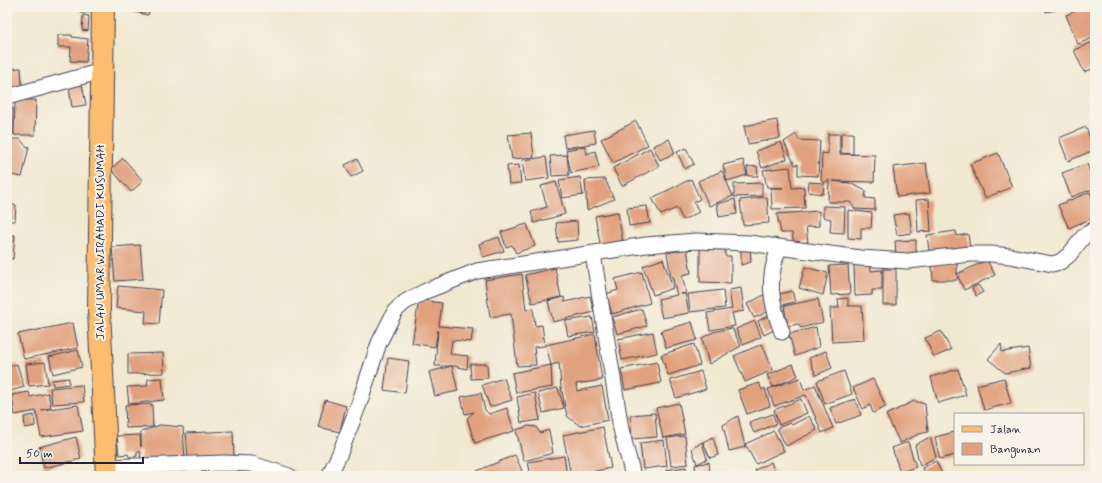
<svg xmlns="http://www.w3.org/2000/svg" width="1102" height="483" font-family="Mynerve,sans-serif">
  <rect width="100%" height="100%" fill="#f7f3e8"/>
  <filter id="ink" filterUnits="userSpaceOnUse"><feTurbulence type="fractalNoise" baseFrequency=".025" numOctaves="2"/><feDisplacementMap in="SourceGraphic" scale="8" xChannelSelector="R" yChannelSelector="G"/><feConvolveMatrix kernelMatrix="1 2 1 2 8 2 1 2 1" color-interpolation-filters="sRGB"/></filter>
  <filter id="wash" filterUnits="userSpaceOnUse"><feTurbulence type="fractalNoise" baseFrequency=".012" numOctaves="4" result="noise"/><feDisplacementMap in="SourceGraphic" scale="16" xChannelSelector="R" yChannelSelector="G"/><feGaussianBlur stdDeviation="0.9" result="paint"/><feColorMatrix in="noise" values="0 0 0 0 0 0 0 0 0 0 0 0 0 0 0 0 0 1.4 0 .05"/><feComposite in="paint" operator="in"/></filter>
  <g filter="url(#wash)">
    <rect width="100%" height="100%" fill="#f1e8d0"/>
    <g id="blocks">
      <path fill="#e1a07e" d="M80 7H89L90 12 81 13Z
        M122 7H150L148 15 121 9Z
        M1045 7H1065V8L1046 12Z
        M1085 7H1095V37L1078 44 1066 15Z
        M83 15 89 16 88 31 82 30Z
        M58 35H72V37L88 39 86 62 70 61 71 47H58Z
        M1095 41V68L1084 72 1074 50Z
        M21 68 22 86 7 87V69Z
        M1095 73V82L1092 74Z
        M81 79 86 105 72 107 68 81Z
        M15 100H36L35 135H14Z
        M7 108H13V134H7Z
        M777 120 780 138 748 144 744 126Z
        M636 121 648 145 613 163 601 139Z
        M1086 127 1094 150 1068 161 1059 138Z
        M594 130 596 143 565 148 563 135Z
        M531 133 534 157 512 159 508 135Z
        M841 133H853V154L841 153Z
        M796 134 799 140 820 141 818 176 798 175V164L795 165 784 142Z
        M828 134H840V154L875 155 874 182 832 181 850 183 866 191 865 198 875 199V210L855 209 850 202H828L829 180 824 183 821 180 822 153 828 154Z
        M9 139H20L26 146 29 147 22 177 7 174V149Z
        M669 139 675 153 660 160 653 146Z
        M781 142 787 159 762 168 756 151Z
        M585 146 587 154 595 151 599 167 571 173 566 150Z
        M650 148 659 166 622 186 613 168Z
        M686 148 694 164 685 169 677 152Z
        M998 153 1012 187 985 198 970 164Z
        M567 155 569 175 552 176 550 156Z
        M546 157 549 178 525 181 522 160Z
        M123 158 143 181 131 192 111 169Z
        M357 159 363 171 351 177 345 165Z
        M743 160 747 175 727 181 723 165Z
        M926 163 930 193 897 197 893 167Z
        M1087 164 1095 188 1071 197 1062 173Z
        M519 165 521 183 509 184 507 166Z
        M757 166 758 176H748L747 167Z
        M790 167 792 188 804 187 805 208 772 209 771 188H783L767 187 763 170Z
        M722 171 733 196 709 206 698 181Z
        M580 177 583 195 562 198 559 180Z
        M605 179 614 199 587 210 585 180Z
        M691 179 700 199 694 202 699 212 683 220 677 208 661 215 652 198Z
        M556 182 565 214 534 223 531 212 547 207 541 186Z
        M809 182 824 183 823 194 808 192Z
        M762 183V196L734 197V184Z
        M1090 192 1095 206V217L1069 228 1058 205Z
        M767 197 769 223 743 225 740 200Z
        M735 199 737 214 719 217 717 204Z
        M929 199 931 231 918 232 916 200Z
        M7 205H16L15 221H7Z
        M647 206 650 223 629 226 627 208Z
        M823 206 845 207 844 233 830 232 831 219 823 217Z
        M848 210 872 213 871 228H861V239L848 238Z
        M819 211V226L806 227 808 242 794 244 792 233H781L777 214Z
        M618 212 623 244 601 248 595 216Z
        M909 213 912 233 897 235 893 215Z
        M577 221 578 240 558 242 556 223Z
        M527 224 535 246 516 253 512 245 506 247 501 232Z
        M956 231 957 236 968 234 970 249 930 258 927 235Z
        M7 235H15L13 259 7 258Z
        M499 237 504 251 483 257 479 244Z
        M916 240V256L896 257 895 241Z
        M140 245 143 279 115 281 112 247Z
        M750 247 751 262 741 265V248Z
        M700 248 725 249V256H731V283L700 282Z
        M687 249 691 273 682 275 686 293 681 294H685L689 313 662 318 658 299 677 295 672 276 671 277 667 253Z
        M663 259 673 288 653 295 643 266Z
        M987 260 995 275 964 290 957 274Z
        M870 264 871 271 882 270V290H872V295L855 296 854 265Z
        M932 264H957V280H933Z
        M848 265 850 294 831 295 829 266Z
        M805 267 828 273 823 295 799 288Z
        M555 268 561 297 532 303 525 275Z
        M883 269H896V305H883Z
        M642 272 650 303 612 314 606 294 618 290 615 279Z
        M522 274 526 310 533 308 535 326 542 325 545 346 534 347 536 365 517 366 511 314 490 317 485 280Z
        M978 285 983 292 976 296 972 288Z
        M118 286 162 290 159 324 145 323 146 311 116 308Z
        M741 288 744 311 732 313 735 326 710 330 707 313 732 309 729 290Z
        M723 290 725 308 690 312 688 294Z
        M792 291 795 302 777 306 775 295Z
        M764 295 771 310 754 318 747 304Z
        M590 296 594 312 553 322 548 301 564 297 565 302Z
        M848 298V306H862L864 340 832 342 830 308H839L838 299Z
        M818 299 823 322 801 328 798 324 788 326 784 306Z
        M419 300 442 303 439 326 473 329 471 342 452 340 450 354 468 356 467 369 454 366H435L438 330 435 347 412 343Z
        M642 309 647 326 617 334 612 317Z
        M770 315 776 329 764 335 758 321Z
        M592 317 595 332 568 336 565 321Z
        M755 321 761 337 743 345 736 329Z
        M692 322 697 340 666 348 661 331Z
        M73 323 78 348 24 359 18 334Z
        M816 327 819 347 795 356 789 334Z
        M732 328 741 346 709 364 702 338 713 332Z
        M941 331 951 350 934 357 925 338Z
        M653 332 657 353 622 360 618 339Z
        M595 334 602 380 576 384 577 391 602 386 608 420 580 426 567 416 561 387 559 363 551 365 546 345Z
        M694 344 700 365 668 375 661 355Z
        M762 344 773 370 745 382 734 356Z
        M1001 344 1002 352 1028 348 1031 368 1005 373 988 359Z
        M78 350 82 367 53 374 49 357Z
        M826 351 832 368 816 375 809 358Z
        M163 353 164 373 128 374V354Z
        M388 358 409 361 405 393 384 390Z
        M45 362 48 384 29 386 26 364Z
        M657 362 661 383 625 390 621 369Z
        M17 364 24 387 7 392V367Z
        M470 364H487L488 378 471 379Z
        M793 364 798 376 773 387 767 375Z
        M551 365 552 387 516 393 512 373Z
        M452 366 458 391 435 396 429 372Z
        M958 369 966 395 938 403 931 377Z
        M701 371 706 389 676 398 670 380Z
        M844 371 852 394 825 404 817 381Z
        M69 378V384L53 386 52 380Z
        M162 378 164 400 129 404 127 387 147 386 148 379Z
        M504 378 512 400 490 407 482 385Z
        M800 378 804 390 815 385 833 428 822 433 806 395 774 406 768 389Z
        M1004 378 1011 403 984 410 977 385Z
        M873 379 886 407 873 413 870 405 863 409 853 388Z
        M759 383 762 390 765 388 770 406 747 414 738 390Z
        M82 385 84 402 52 404 50 388Z
        M558 388 564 408 543 413 538 393Z
        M29 392 30 397 48 393 51 408 41 410 78 405 83 431 41 437 36 411 15 415 12 395Z
        M481 393 485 410 489 414 507 408 514 431 475 443 467 418 474 412 465 414 461 397Z
        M535 393 540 420 521 423 517 397Z
        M801 399 807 413 779 425 774 410Z
        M855 399 861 415 836 424 830 408Z
        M325 400 346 406 340 432 318 427Z
        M914 401 925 404 928 432 919 434 900 443 886 415Z
        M679 403 685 434 663 438 656 408Z
        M152 404 153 427 126 428 125 405Z
        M655 413 657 437 632 439 630 415Z
        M773 414 776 424 754 433 749 422Z
        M34 415 35 426 25 428 24 417Z
        M738 416 745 447 729 451 723 425Z
        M809 416 817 430 786 446 777 428 790 423 792 425Z
        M160 425 183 427 185 460H140L141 452H137V456L129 457 128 454 119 455 117 436 140 435 141 447V432Z
        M529 426 536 427 540 433 549 430 553 453 524 461 516 430Z
        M603 427 611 468 571 476 563 435Z
        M233 431 234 457 188 459 186 433Z
        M774 431 784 451 756 464 745 444Z
        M955 432V455L940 459 935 437Z
        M685 436 688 464 671 466 667 438Z
        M76 437 81 459 44 468 39 447Z
        M713 437 718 455 710 458 703 442Z
        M930 437 936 457 920 466 915 445Z
        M664 440 667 466 643 469 640 443Z
        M702 442 707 459 697 464 692 449Z
        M908 442 916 467 900 472 892 448Z
        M515 455 522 471 510 476H479L477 471Z
        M564 456 567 476H531L528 462Z
        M936 461 943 476H925L922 468Z
        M709 462 710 473 696 476 695 465Z
        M771 462 776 476H758L755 470Z
        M686 467 687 476H667L666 470Z
        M721 471 723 476H708Z
        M963 472 965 476H956Z
        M179 473 201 475V476H179Z"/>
    </g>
  </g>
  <g filter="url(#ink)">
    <use href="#blocks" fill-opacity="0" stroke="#414051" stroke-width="1"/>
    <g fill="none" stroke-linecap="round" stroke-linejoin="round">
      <defs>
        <path id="street" d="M7 97 102 71
          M779 248C767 279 770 301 782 332
          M593 254 621 429 633 476
          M107 467 224 463 252 464 289 476
          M329 476 340 453 359 404 379 343 395 311 405 302 426 291 477 271 646 245 696 241 749 243 860 258 908 261 970 254H991L1010 256 1052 264 1060 262 1069 255 1084 236 1095 229"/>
        <path id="primary" d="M103 7 99 310 107 476"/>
      </defs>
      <use href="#street" stroke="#414051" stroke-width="17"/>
      <use href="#primary" stroke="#414051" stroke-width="24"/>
      <use href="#street" stroke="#fff" stroke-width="15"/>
      <use href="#primary" stroke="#fcbd6f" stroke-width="22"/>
    </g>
  </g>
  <g text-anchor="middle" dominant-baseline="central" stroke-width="4" stroke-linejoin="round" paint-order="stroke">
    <g font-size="12" fill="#22223b" stroke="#f7f3e8">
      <text transform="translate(101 242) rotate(-90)">JALAN UMAR WIRAHADI KUSUMAH</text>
    </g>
  </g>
  <rect width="1102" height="483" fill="none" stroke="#f7f3e8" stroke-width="24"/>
  <rect x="954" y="413" width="130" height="52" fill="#f7f3e8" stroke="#a29fa3"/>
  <rect x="962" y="426" width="20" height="6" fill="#fcbd6f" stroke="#a29fa3"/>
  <text x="990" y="433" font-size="12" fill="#22223b">Jalan</text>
  <rect x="962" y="443" width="20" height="12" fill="#e1a07e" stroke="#a29fa3"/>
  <text x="990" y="453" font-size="12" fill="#22223b">Bangunan</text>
  <path d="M20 457v6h123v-6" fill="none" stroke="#22223b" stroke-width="2"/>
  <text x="26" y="457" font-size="12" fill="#22223b" stroke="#f7f3e8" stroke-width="3" paint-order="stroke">50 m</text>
</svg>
